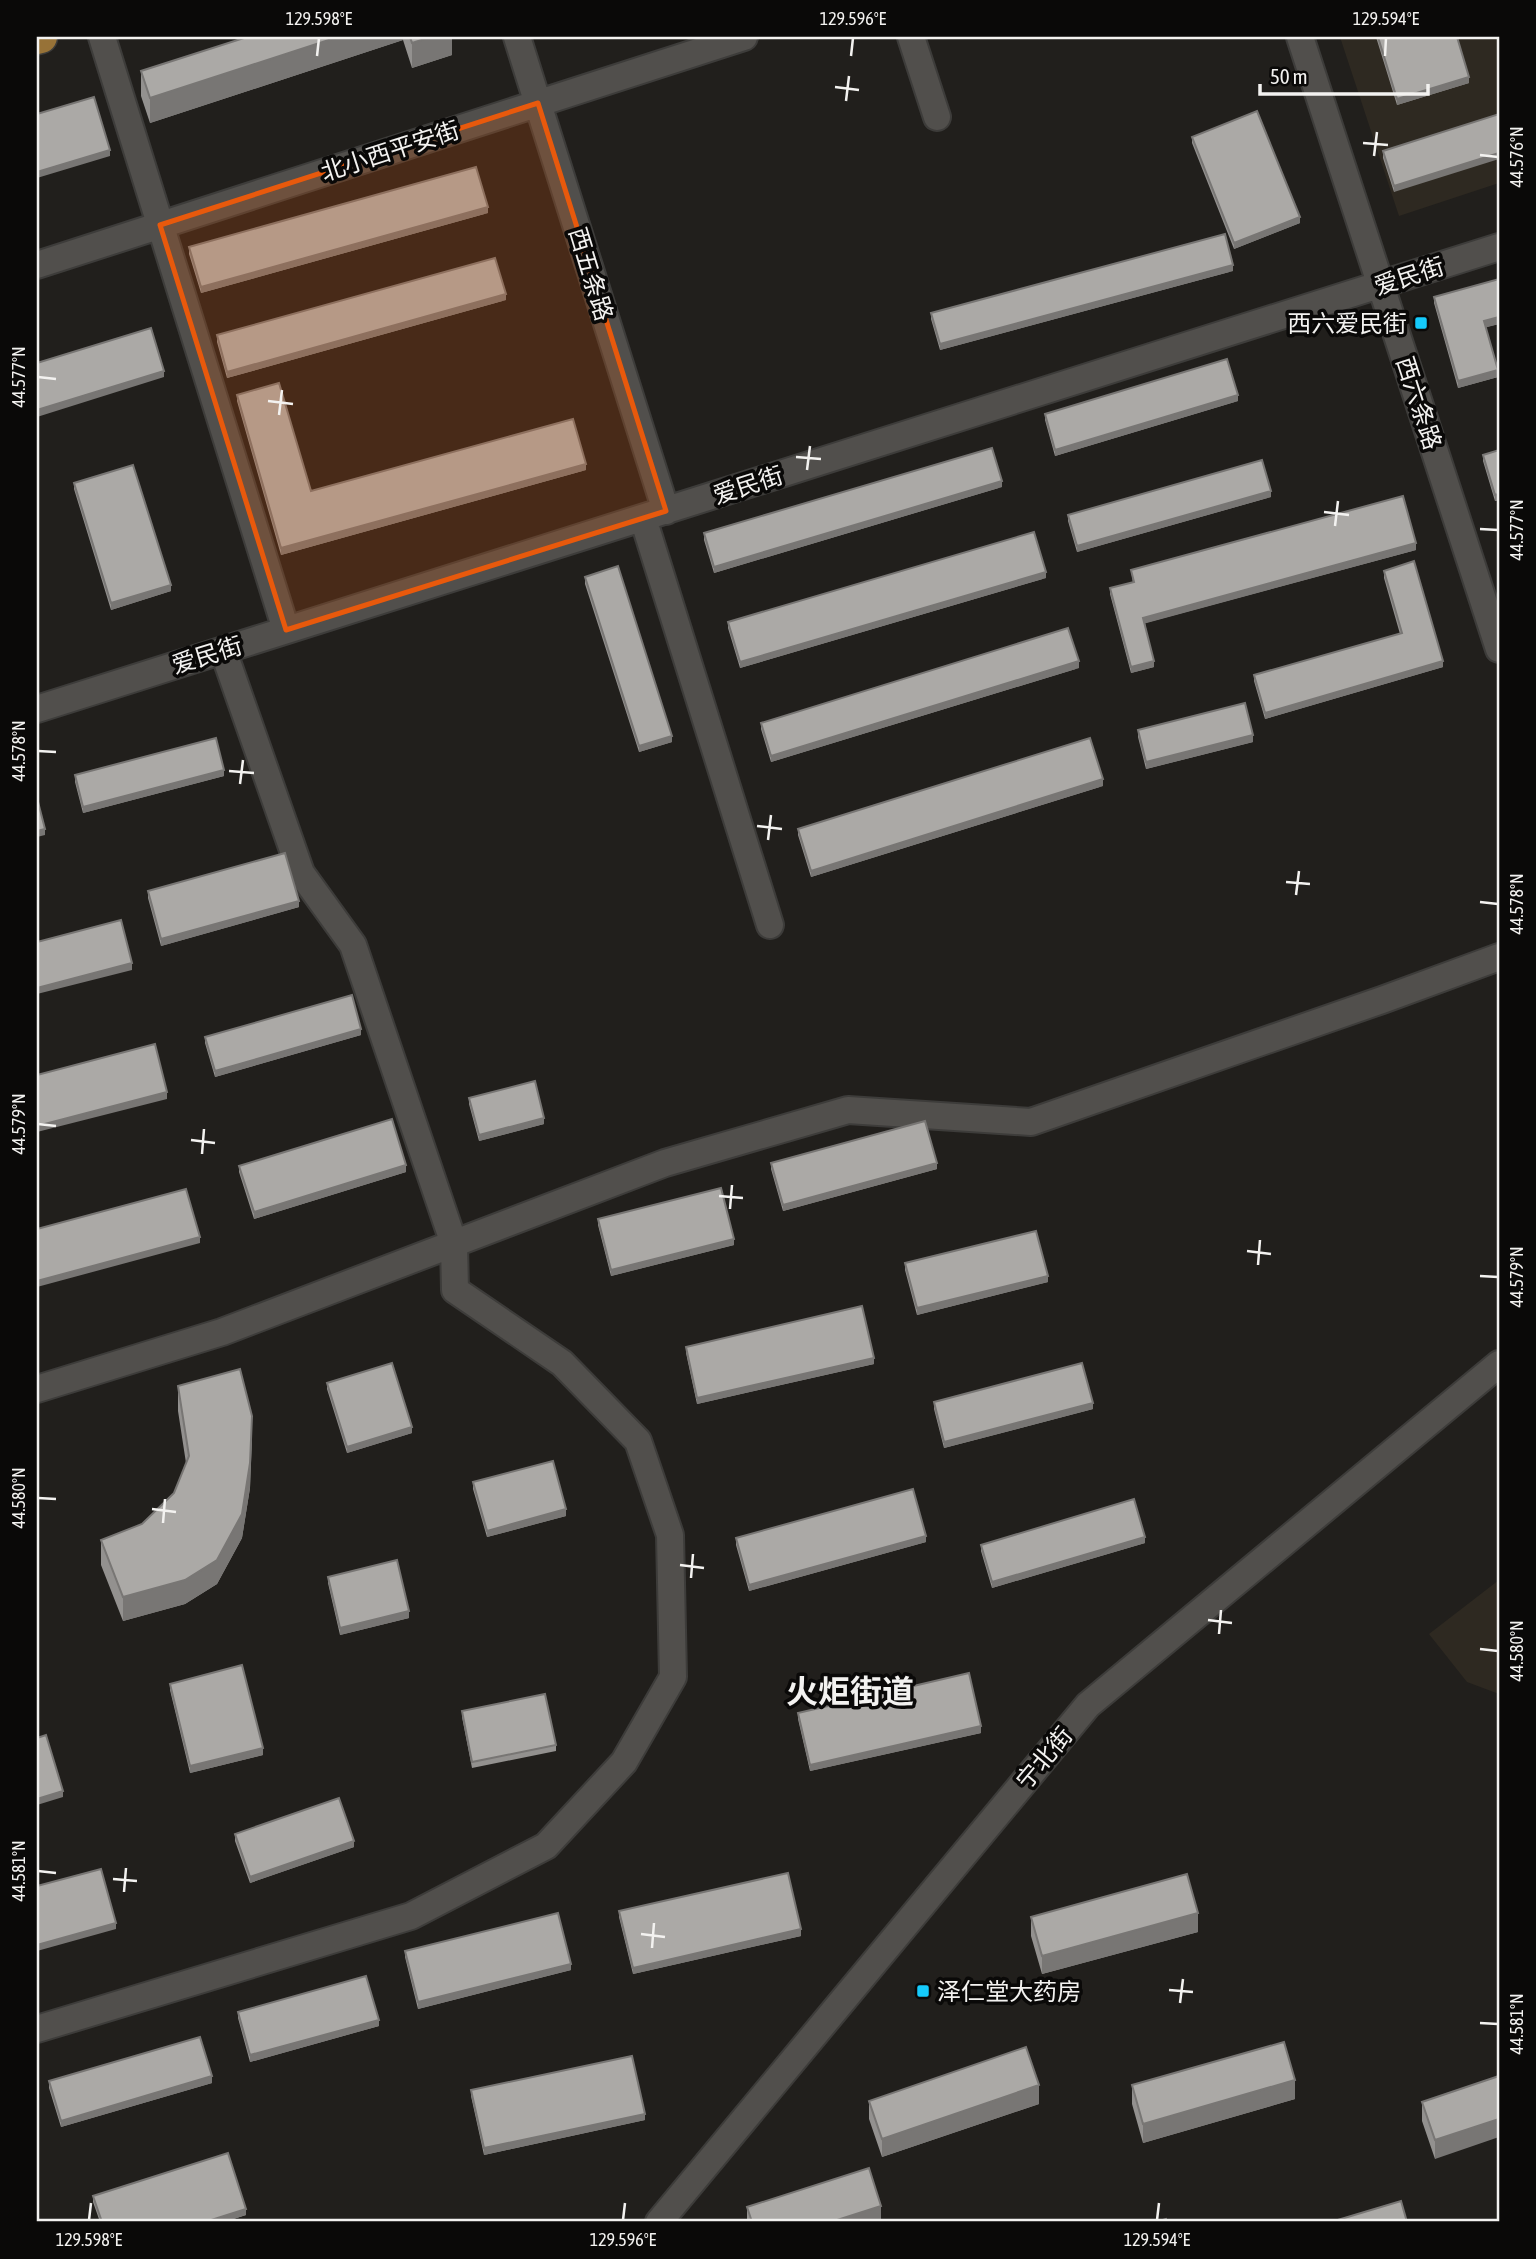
<svg xmlns="http://www.w3.org/2000/svg" width="1536" height="2259" font-family="'Asap Condensed','Noto Sans SC',sans-serif">
  <rect width="100%" height="100%" fill="#211f1c"/>
  <path fill="#2e2921" d="M1340 37H1499V183L1399 216Z
    M1499 1580V1694L1467 1682 1429 1634Z"/>
  <g fill="none" stroke-linecap="round" stroke-linejoin="round">
    <defs>
      <path id="minor" d="M102 37 286 630
        M517 37 666 511
        M911 37 937 117
        M1300 37 1499 649
        M37 265 744 37
        M643 518 770 925
        M37 709 1499 247
        M37 1389 222 1332 665 1163 848 1110 1031 1122 1382 1000 1499 957
        M37 2029 411 1916 546 1846 624 1762 673 1677 670 1535 638 1441 562 1363 455 1290 454 1244 353 945 301 873 223 650
        M659 2222 1088 1705 1499 1364"/>
      <path id="major" d="M37 38 41 37"/>
    </defs>
    <use href="#minor" stroke="#3d3c3a" stroke-width="30"/>
    <use href="#major" stroke="#3d3c3a" stroke-width="35"/>
    <use href="#minor" stroke="#514f4c" stroke-width="26"/>
    <use href="#major" stroke="#977237" stroke-width="32"/>
  </g>
  <path fill="#93918f" d="M247 37H452V55L412 68 403 40 150 123 141 96V71Z
    M1376 37H1457L1469 83 1397 105Z
    M1499 114 1394 192 1383 158V151Z
    M1192 137 1300 223 1234 249 1192 143Z
    M488 213 201 293 189 254V247Z
    M1233 271 940 350 931 319V313Z
    M1499 279V324L1486 327 1498 377 1458 388 1434 303V297Z
    M506 300 227 378 217 342V335Z
    M237 395 311 491 586 470 281 555 237 401Z
    M1238 401 1055 456 1045 420V414Z
    M1499 450V500L1495 501 1483 461V455Z
    M74 483 171 591 111 610 74 489Z
    M1002 487 714 573 704 540V533Z
    M1271 497 1077 552 1068 521V515Z
    M1416 550 1145 623 1154 667 1131 673 1110 594V588L1133 583 1131 570Z
    M1384 571 1443 667 1265 719 1254 681V675L1400 634 1384 578Z
    M585 577 672 742 639 752 585 584Z
    M1046 578 740 668 728 628V622Z
    M1079 668 771 762 761 729V723Z
    M1138 730 1253 742 1146 769 1138 737Z
    M75 775 224 776 83 813 75 782Z
    M1103 786 811 877 798 835V829Z
    M148 891 299 907 161 946 148 898Z
    M361 1035 215 1077 205 1043V1037Z
    M469 1098 544 1124 479 1141 469 1104Z
    M771 1163 937 1169 783 1211 771 1169Z
    M239 1166 406 1172 254 1219 239 1172Z
    M598 1219 734 1245 611 1276 598 1225Z
    M905 1263 1048 1282 917 1315 905 1270Z
    M686 1347 874 1364 697 1404 686 1353Z
    M327 1383 412 1433 347 1453 327 1389Z
    M178 1386 252 1440 250 1488 242 1538 217 1584 185 1604 123 1621 101 1565V1540L142 1524 174 1493 186 1463 178 1411Z
    M934 1402 1093 1409 944 1448 934 1409Z
    M473 1482 566 1516 487 1537 473 1489Z
    M736 1538 926 1542 749 1591 736 1545Z
    M1145 1543 992 1588 981 1551V1545Z
    M328 1577 409 1618 340 1635 328 1583Z
    M170 1684 263 1755 190 1773 170 1690Z
    M462 1711 556 1745V1751L472 1768 462 1717Z
    M798 1713 981 1733 810 1771 798 1719Z
    M235 1834 354 1847 250 1883 235 1841Z
    M619 1911 801 1936 633 1974 619 1917Z
    M1031 1917 1198 1932 1042 1974 1031 1936Z
    M405 1951 571 1970 418 2009 405 1957Z
    M238 2012 379 2026 250 2062 238 2018Z
    M1499 2076 1435 2159 1422 2121V2102Z
    M49 2081 212 2083 61 2127 49 2088Z
    M1132 2085 1295 2099 1143 2143 1132 2104Z
    M471 2090 645 2120 484 2155 471 2096Z
    M869 2101 1039 2104 882 2157 869 2119Z
    M93 2196 246 2215 224 2222H100L93 2202Z
    M747 2207 881 2222H747Z"/>
  <path fill="#787674" d="M338 37H403V40L150 123V98Z
    M431 37H452V55L412 68V43Z
    M1469 77V83L1397 105V99Z
    M110 150V156L37 178V172Z
    M1499 153V159L1394 192V186Z
    M488 207V213L201 293V287Z
    M1300 217V223L1234 249V243Z
    M1233 265V271L940 350V344Z
    M506 294V300L227 378V372Z
    M1499 317V324L1484 328V321Z
    M1498 370V377L1458 388V381Z
    M164 371V377L37 417V410Z
    M1238 395V401L1055 456V450Z
    M586 464V470L281 555V548Z
    M1002 481V487L714 573V567Z
    M1271 491V497L1077 552V546Z
    M1499 494V500L1495 501V495Z
    M1416 543V550L1143 624V618Z
    M1046 572V578L740 668V662Z
    M171 585V591L111 610V603Z
    M1079 661V668L771 762V756Z
    M1154 661V667L1131 673V667Z
    M1443 661V667L1265 719V713Z
    M1253 735V742L1146 769V762Z
    M672 736V742L639 752V746Z
    M224 770V776L83 813V807Z
    M1103 779V786L811 877V871Z
    M45 829V835L37 837V831Z
    M299 901V907L161 946V939Z
    M132 963V970L37 994V988Z
    M361 1029V1035L215 1077V1071Z
    M167 1092V1099L37 1132V1126Z
    M544 1118V1124L479 1141V1135Z
    M937 1163V1169L783 1211V1205Z
    M406 1165V1172L254 1219V1212Z
    M200 1237V1243L37 1287V1281Z
    M734 1239V1245L611 1276V1270Z
    M1048 1276V1282L917 1315V1308Z
    M874 1358V1364L697 1404V1398Z
    M1093 1403V1409L944 1448V1442Z
    M252 1416 250 1488 242 1538 217 1584 185 1604 123 1621V1597Z
    M412 1427V1433L347 1453V1447Z
    M566 1509V1516L487 1537V1531Z
    M926 1536V1542L749 1591V1585Z
    M1145 1537V1543L992 1588V1582Z
    M409 1611V1618L340 1635V1628Z
    M981 1726V1733L810 1771V1765Z
    M263 1748V1755L190 1773V1766Z
    M63 1791V1797L37 1805V1799Z
    M354 1841V1847L250 1883V1877Z
    M1198 1913V1932L1042 1974V1956Z
    M116 1923V1929L37 1951V1945Z
    M801 1929V1936L633 1974V1968Z
    M571 1964V1970L418 2009V2002Z
    M379 2020V2026L250 2062V2055Z
    M212 2076V2083L61 2127V2121Z
    M1295 2080V2099L1143 2143V2124Z
    M1039 2085V2104L882 2157V2139Z
    M645 2114V2120L484 2155V2148Z
    M1499 2119V2137L1435 2159V2140Z
    M881 2206V2222H831Z
    M246 2209V2215L224 2222H205Z"/>
  <path fill="#aba9a6" stroke="#787674" stroke-width="2" d="M247 37H338L150 98 141 71Z
    M410 37H431L412 43Z
    M1378 37H1457L1469 77 1397 99Z
    M94 97 110 150 37 172V114Z
    M1257 111 1300 217 1234 243 1192 137Z
    M1499 114V153L1394 186 1383 151Z
    M476 167 488 207 201 287 189 247Z
    M1225 234 1233 265 940 344 931 313Z
    M495 258 506 294 227 372 217 335Z
    M1499 279V317L1484 321 1498 370 1458 381 1434 297Z
    M151 328 164 371 37 410V363Z
    M1227 359 1238 395 1055 450 1045 414Z
    M279 383 311 491 573 419 586 464 281 548 237 395Z
    M992 448 1002 481 714 567 704 533Z
    M1499 450V494L1495 495 1483 455Z
    M1262 460 1271 491 1077 546 1068 515Z
    M133 465 171 585 111 603 74 483Z
    M1403 496 1416 543 1143 618 1154 661 1131 667 1110 588 1134 582 1131 570Z
    M1034 532 1046 572 740 662 728 622Z
    M1414 561 1443 661 1265 713 1254 675 1402 633 1384 571Z
    M618 566 672 736 639 746 585 577Z
    M1068 628 1079 661 771 756 761 723Z
    M1245 703 1253 735 1146 762 1138 730Z
    M216 738 224 770 83 807 75 775Z
    M1090 738 1103 779 811 871 798 829Z
    M37 798 45 829 37 831Z
    M285 853 299 901 161 939 148 891Z
    M121 920 132 963 37 988V942Z
    M352 995 361 1029 215 1071 205 1037Z
    M155 1044 167 1092 37 1126V1075Z
    M535 1081 544 1118 479 1135 469 1098Z
    M392 1119 406 1165 254 1212 239 1166Z
    M925 1121 937 1163 783 1205 771 1163Z
    M721 1188 734 1239 611 1270 598 1219Z
    M186 1189 200 1237 37 1281V1229Z
    M1036 1231 1048 1276 917 1308 905 1263Z
    M862 1306 874 1358 697 1398 686 1347Z
    M392 1363 412 1427 347 1447 327 1383Z
    M1082 1363 1093 1403 944 1442 934 1402Z
    M240 1369 252 1416 250 1463 242 1514 217 1560 185 1580 123 1597 101 1540 142 1524 174 1493 189 1456 178 1386Z
    M553 1461 566 1509 487 1531 473 1482Z
    M913 1489 926 1536 749 1585 736 1538Z
    M1134 1499 1145 1537 992 1582 981 1545Z
    M397 1560 409 1611 340 1628 328 1577Z
    M242 1665 263 1748 190 1766 170 1684Z
    M969 1673 981 1726 810 1765 798 1713Z
    M545 1694 556 1745 472 1762 462 1711Z
    M46 1735 63 1791 37 1799V1738Z
    M339 1798 354 1841 250 1877 235 1834Z
    M101 1869 116 1923 37 1945V1886Z
    M788 1873 801 1929 633 1968 619 1911Z
    M1187 1874 1198 1913 1042 1956 1031 1917Z
    M558 1913 571 1964 418 2002 405 1951Z
    M366 1976 379 2020 250 2055 238 2012Z
    M200 2037 212 2076 61 2121 49 2081Z
    M1284 2042 1295 2080 1143 2124 1132 2085Z
    M1026 2047 1039 2085 882 2139 869 2101Z
    M632 2056 645 2114 484 2148 471 2090Z
    M1499 2076V2119L1435 2140 1422 2102Z
    M228 2153 246 2209 205 2222H102L93 2196Z
    M869 2168 881 2206 831 2222H752L747 2207Z
    M1401 2201 1407 2222H1331Z
    M1166 2219 1167 2222H1156Z"/>
  <path fill="#e8590c" fill-opacity="0.2" stroke="#e8590c" stroke-width="5" stroke-linejoin="round" d="M538 103 666 511 286 630 160 225Z"/>
  <path fill="none" stroke="#f3f2f0" stroke-width="2.5" d="M317 56 319 38M851 56 853 38M1385 56 1386 38M835 87 859 90M846 101 849 76M1363 143 1388 145M1480 155 1498 157M1374 156 1377 132M38 377 56 379M268 401 293 404M279 415 282 390M796 457 821 459M807 470 810 446M1324 512 1349 515M1335 526 1338 501M1480 529 1498 530M38 751 56 752M229 771 254 773M240 784 243 760M757 826 782 829M768 840 771 815M1286 882 1310 884M1296 895 1299 871M1480 902 1498 904M38 1124 56 1126M191 1140 215 1143M202 1154 204 1129M719 1196 743 1198M730 1209 732 1185M1247 1251 1271 1254M1258 1265 1260 1240M1480 1276 1498 1277M38 1498 56 1499M152 1509 176 1512M163 1523 165 1499M680 1565 704 1568M691 1578 693 1554M1208 1620 1232 1623M1219 1634 1221 1610M1480 1649 1498 1651M38 1871 56 1873M113 1879 137 1881M124 1892 126 1868M641 1934 665 1937M652 1948 654 1923M1169 1990 1193 1992M1180 2003 1183 1979M1480 2023 1498 2024M89 2220 91 2203M623 2220 625 2203M1157 2220 1159 2203"/>
  <g fill="#15cafb" stroke="#0a0908" stroke-width="2.5">
    <rect x="1414" y="316" width="14" height="14" rx="3.5"/>
    <rect x="916" y="1984" width="14" height="14" rx="3.5"/>
  </g>
  <g text-anchor="middle" dominant-baseline="central" stroke-width="7" stroke-linejoin="round" paint-order="stroke">
    <g font-size="24" fill="#f3f2f0" stroke="#0a0908">
      <text transform="translate(390 151) rotate(-18)">北小西平安街</text>
      <text transform="translate(591 274) rotate(73)">西五条路</text>
      <text transform="translate(1409 276) rotate(-18)">爱民街</text>
      <text transform="translate(1419 403) rotate(72)">西六条路</text>
      <text transform="translate(748 485) rotate(-18)">爱民街</text>
      <text transform="translate(207 655) rotate(-17)">爱民街</text>
      <text transform="translate(1044 1758) rotate(-50)">宁北街</text>
    </g>
    <g font-size="24" fill="#f3f2f0" stroke="#0a0908" text-anchor="end">
      <text x="1407" y="323">西六爱民街</text>
      <text x="937" y="1991" text-anchor="start">泽仁堂大药房</text>
    </g>
    <g font-size="32" font-weight="bold" fill="#f3f2f0" stroke="#0a0908">
      <text x="850" y="1691">火炬街道</text>
    </g>
  </g>
  <rect width="1536" height="2259" fill="none" stroke="#0a0908" stroke-width="77"/>
  <path d="M1260 84v10h168v-10" fill="none" stroke="#f3f2f0" stroke-width="3.5"/>
  <text x="1270" y="84" font-size="21" fill="#f3f2f0" stroke="#0a0908" stroke-width="5" paint-order="stroke">50 m</text>
  <rect x="38" y="38" width="1460" height="2182" fill="none" stroke="#f3f2f0" stroke-width="2.5"/>
  <g font-size="18" text-anchor="middle" fill="#f3f2f0">
    <text x="319" y="25">129.598°E</text>
    <text x="853" y="25">129.596°E</text>
    <text x="1386" y="25">129.594°E</text>
    <text transform="translate(1517 157) rotate(-90)" y="6">44.576°N</text>
    <text transform="translate(19 377) rotate(-90)" y="6">44.577°N</text>
    <text transform="translate(1517 530) rotate(-90)" y="6">44.577°N</text>
    <text transform="translate(19 751) rotate(-90)" y="6">44.578°N</text>
    <text transform="translate(1517 904) rotate(-90)" y="6">44.578°N</text>
    <text transform="translate(19 1124) rotate(-90)" y="6">44.579°N</text>
    <text transform="translate(1517 1277) rotate(-90)" y="6">44.579°N</text>
    <text transform="translate(19 1498) rotate(-90)" y="6">44.580°N</text>
    <text transform="translate(1517 1651) rotate(-90)" y="6">44.580°N</text>
    <text transform="translate(19 1871) rotate(-90)" y="6">44.581°N</text>
    <text transform="translate(1517 2024) rotate(-90)" y="6">44.581°N</text>
    <text x="89" y="2246">129.598°E</text>
    <text x="623" y="2246">129.596°E</text>
    <text x="1157" y="2246">129.594°E</text>
  </g>
</svg>
